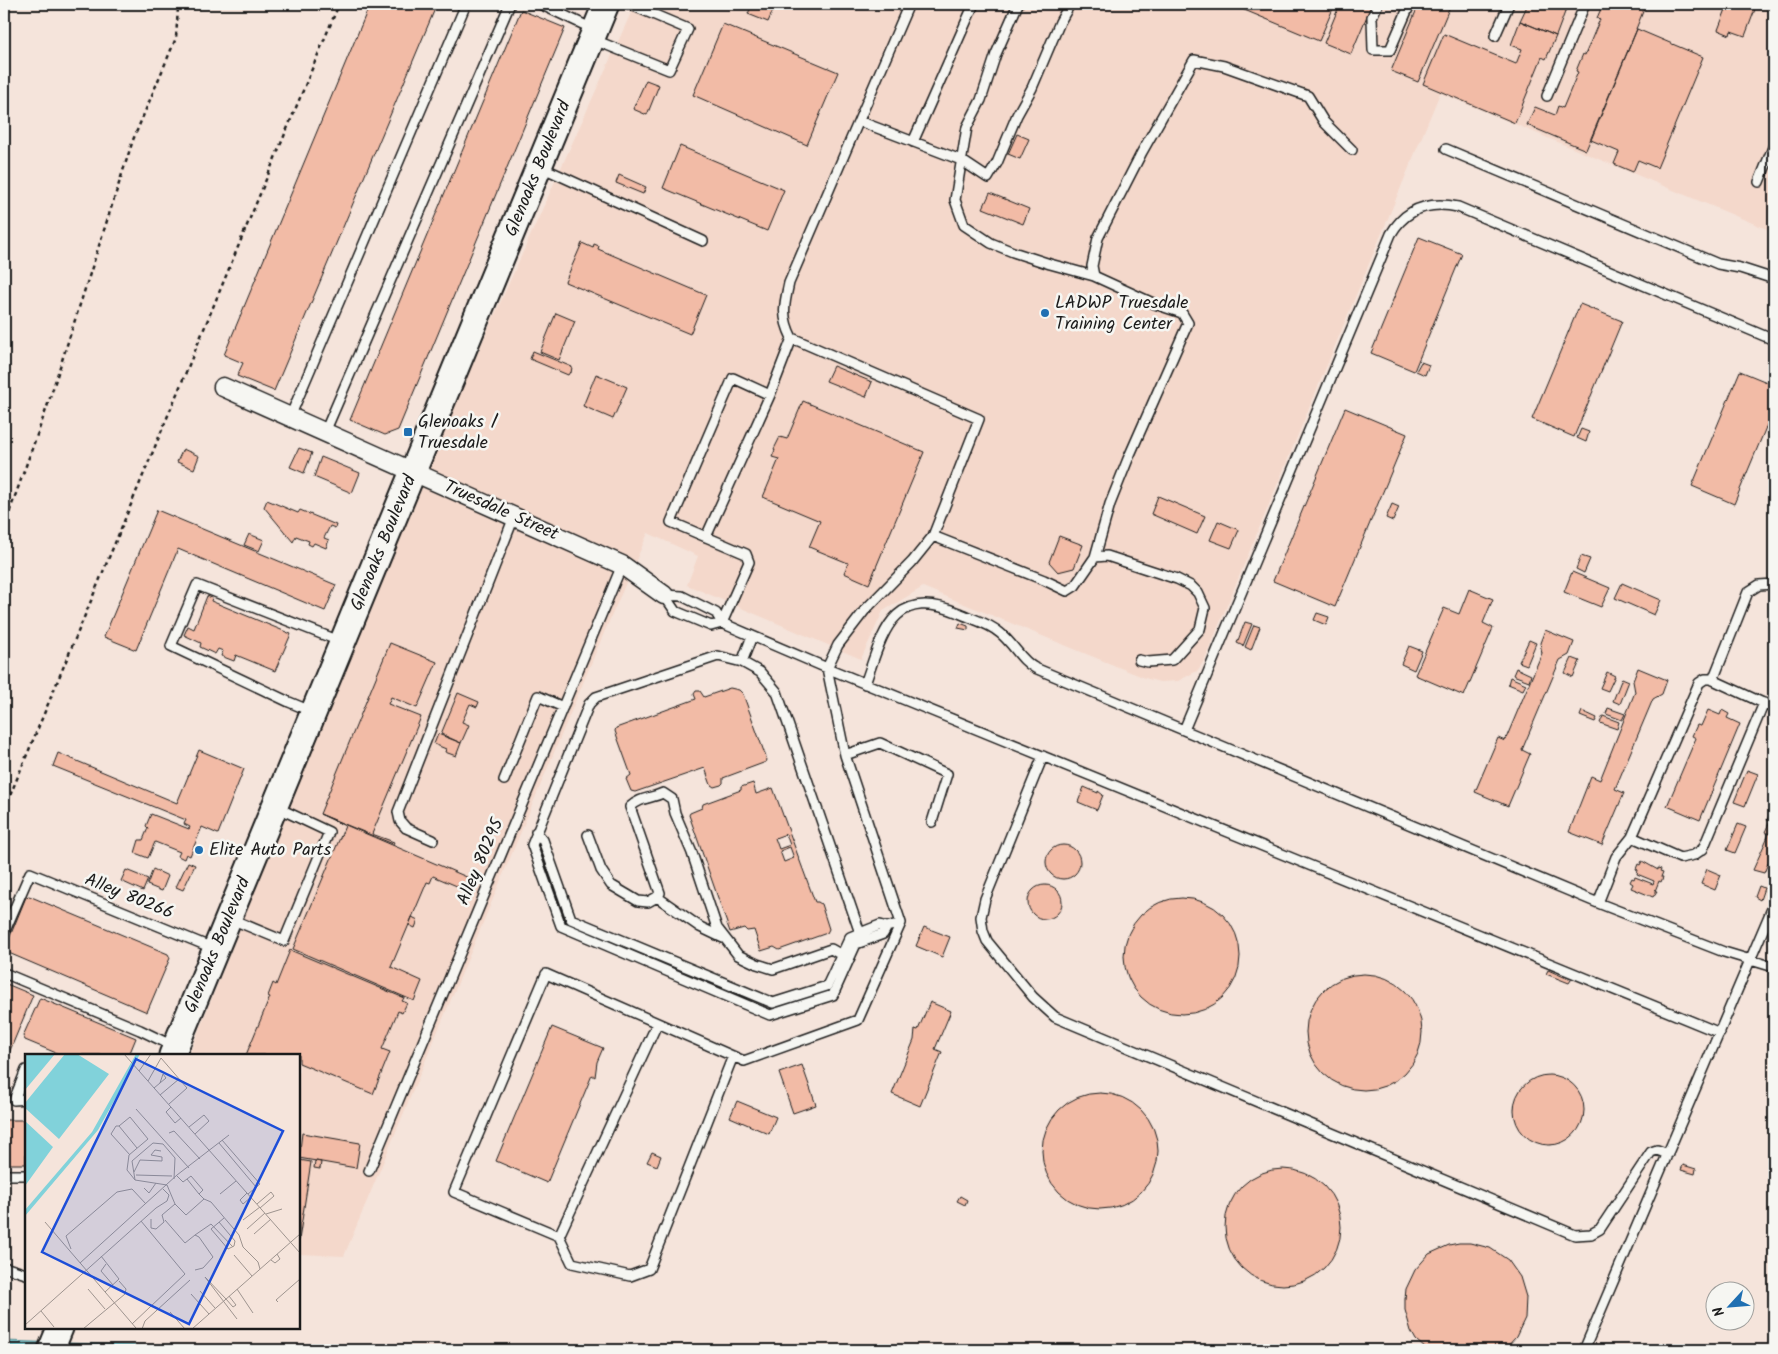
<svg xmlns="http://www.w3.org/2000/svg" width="1778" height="1354" font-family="Kalam,sans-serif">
  <rect width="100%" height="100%" fill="#f5e4db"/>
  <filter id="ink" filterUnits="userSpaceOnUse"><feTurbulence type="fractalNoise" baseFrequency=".02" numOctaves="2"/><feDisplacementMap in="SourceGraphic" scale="10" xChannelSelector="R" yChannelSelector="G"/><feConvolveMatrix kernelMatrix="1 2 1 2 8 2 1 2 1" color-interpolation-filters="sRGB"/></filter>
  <g filter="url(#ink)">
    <path fill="#f4d8cb" d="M635 4H1774V232L1440 93 1204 661 1197 671 1178 681 1160 682 1145 678 923 587 883 611 861 659 687 585 698 556 648 533 603 635 344 1256 299 1254V1055H189L421 478Z"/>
    <path fill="#81d2da" stroke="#59898e" d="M4 1341 277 1350H4Z"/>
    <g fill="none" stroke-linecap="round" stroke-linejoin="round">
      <path stroke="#446568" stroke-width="1" d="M67 1348 147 1350"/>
    </g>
    <path fill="#f2bba6" stroke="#1c1c1c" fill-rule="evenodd" d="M370 4H437L274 391 237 376 243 363 224 355Z
      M752 4H764L774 8 768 22 748 14Z
      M1230 4H1335L1319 41Z
      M1340 4H1372L1351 54 1324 43Z
      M1419 4H1451L1418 82 1391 71Z
      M1528 4H1568L1556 36 1520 21Z
      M1603 4H1646L1636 29H1637L1586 150 1527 125 1535 107 1555 115 1558 106 1563 108 1578 72 1576 71 1583 54 1585 55 1600 19 1597 18Z
      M1728 4H1757L1745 36 1731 31 1730 35 1718 30Z
      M521 10 565 28 398 430 385 435 350 420Z
      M1520 21 1556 36 1546 59 1542 57 1515 123 1423 84 1444 34 1516 64 1522 49 1511 45Z
      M723 24 838 72 807 145 693 95Z
      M1637 29 1703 57 1657 168 1638 160 1633 172 1614 164 1619 152 1591 140Z
      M646 80 659 85 647 115 633 109Z
      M1017 134 1029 139 1020 159 1008 154Z
      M680 146 784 190 767 231 663 188Z
      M619 175 646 187 643 194 616 183Z
      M990 193 1029 209 1023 224 983 208Z
      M1419 237 1462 254 1414 371 1371 353Z
      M582 243 593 248 594 244 599 246 598 249 706 295 690 334 565 282Z
      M1580 304 1622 321 1574 437 1532 419Z
      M556 313 575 321 559 360 540 352Z
      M533 351 572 367 571 373 570 372 568 375 530 359Z
      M1421 362 1429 365 1425 375 1416 371Z
      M833 366 872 382 866 397 826 381Z
      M1740 371 1774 385V408L1734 504 1692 486Z
      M596 374 627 387 613 419 583 406Z
      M803 401 924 452 869 584 844 573 848 563 809 547 820 521 763 497 779 459 772 457 775 450 774 449 780 437 787 439Z
      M1345 408 1407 434 1335 607 1273 581Z
      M1581 429 1589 432 1586 442 1577 438Z
      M299 448 312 453 304 473 290 467Z
      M183 449 199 456 194 469 177 462Z
      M321 457 360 473 352 493 314 477Z
      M1158 496 1205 516 1197 534 1151 514Z
      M267 500 298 513 300 510 336 525 335 528 330 526 324 538 329 540 326 548 314 543 312 546 308 544 309 541 296 536 293 542 264 507Z
      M1392 504 1399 507 1393 521 1386 518Z
      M157 510 336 585 325 611 178 549 136 650 104 637Z
      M1218 521 1239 530 1231 548 1210 540Z
      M249 534 264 540 259 551 244 545Z
      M1059 536 1083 545 1074 568 1058 572 1049 562Z
      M1581 556 1590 559 1584 573 1576 569Z
      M1572 572 1610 588 1601 607 1564 592Z
      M1622 583 1661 600 1654 615 1615 598Z
      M1469 589 1493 599 1483 623 1493 628 1464 696 1415 675 1444 608 1459 614Z
      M207 596 212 598 211 601 291 634 275 671 236 655 234 661 221 656 223 651 218 649 215 654 200 647 201 643 184 635 188 626 194 629Z
      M1317 613 1329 617 1326 625 1314 620Z
      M1245 622 1252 624 1243 646 1237 643Z
      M960 623 968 626V630L958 628Z
      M1254 625 1260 627 1251 650 1245 647Z
      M1545 630 1574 642 1569 655 1560 660 1522 750 1530 754 1508 806 1475 792 1498 738 1505 741 1542 653 1540 643Z
      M1529 640 1536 643 1527 665 1519 662Z
      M390 643 437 662 417 708 391 697 388 704 421 717 372 834 394 842 393 844 320 814Z
      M1409 646 1422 651 1414 670 1401 664Z
      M1572 658 1580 661 1573 677 1565 673Z
      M1516 668 1531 675 1529 681 1513 675Z
      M1638 668 1667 680 1662 694 1653 699 1615 789 1624 793 1602 845 1569 832 1591 776 1600 780 1635 692 1633 681Z
      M1607 672 1615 676 1608 691 1600 688Z
      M1510 677 1526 684 1523 690 1508 684Z
      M1622 678 1629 681 1620 704 1613 701Z
      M730 688 739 690 743 694 767 760 766 762 723 778V783L721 785 714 787 711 785 705 768 635 792 631 791 626 779 631 775 615 731 616 728 696 699 694 694 696 691H700L704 697Z
      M458 693 479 702 477 707 470 704 462 722 469 725 461 743 441 734Z
      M1608 708 1625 714 1622 720 1606 714Z
      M1708 710 1720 715 1722 710 1729 714 1727 718 1740 724 1700 820 1667 806 1696 738 1692 736 1697 725 1701 726Z
      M1582 711 1597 718 1595 722 1580 716Z
      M1603 716 1619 722 1617 729 1600 723Z
      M438 734 461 743 456 756 445 752 446 749 434 744Z
      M199 750 244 769 218 834 202 827 190 856 186 854 184 859 178 856 180 852 155 842 148 858 135 853 139 840H143L148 828 146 826 151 814 189 829 190 827 184 824 186 820 53 766 58 753 177 803Z
      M1747 770 1758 774 1745 806 1734 802Z
      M753 783 756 794 773 788 815 902H818L821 904 829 929 827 933 779 950 774 947 761 951 754 930 747 931 744 928 730 932 689 815 690 813 702 808 703 804 741 790V787ZM786 834 790 845 779 849 775 838ZM790 847 794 858 784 862 780 851Z
      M1084 787 1098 793V791L1103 795 1097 810 1078 802Z
      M1773 806H1774V841L1770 850 1773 851 1764 873 1753 870 1769 834 1765 832 1770 821 1767 820Z
      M320 814 469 878 464 889 433 876 430 883 427 882 391 967 422 981 414 1001 293 949 345 826Z
      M1738 824 1746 827 1735 853 1727 850Z
      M1046 862a17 17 0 1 1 34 0a17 17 0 1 1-34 0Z
      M1642 861 1658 870V868L1661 869 1660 871 1663 872 1661 877H1663L1661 882 1659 881 1655 891H1657L1653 897 1631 888 1633 884 1630 882 1632 878 1634 879 1635 877 1653 884 1654 881 1637 874 1638 870 1636 869 1638 864 1640 865Z
      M188 862 195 865 183 890 176 887Z
      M153 869 168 876 162 891 147 885Z
      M1707 869 1721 875 1715 890 1701 884Z
      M126 870 148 879 143 891 121 881Z
      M1028 902a17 17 0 1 1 34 0a17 17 0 1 1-34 0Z
      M1759 886 1764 888 1760 900 1755 897Z
      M29 896 168 954 170 958 147 1012 4 951 26 897Z
      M1124 956a58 58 0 1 1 116 0a58 58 0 1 1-116 0Z
      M412 917 418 920 415 928 409 925Z
      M924 927 950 937 942 957 916 946Z
      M290 950 404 998 402 1001 407 1003 402 1013 398 1011 382 1049 390 1052 373 1094 299 1063V1055H246L270 997 268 996 273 983 276 985Z
      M1548 970 1571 980 1569 983 1546 974Z
      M1306 1032a58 58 0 1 1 116 0a58 58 0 1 1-116 0Z
      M4 983 33 995 4 1065Z
      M40 998 136 1038 129 1055H61L25 1040 23 1036Z
      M930 1002 951 1011 935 1049 942 1052 920 1106 892 1094 914 1040 915 1029 918 1030Z
      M552 1027 603 1048 597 1062 595 1077 592 1075 547 1183 496 1161Z
      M802 1065 816 1105 793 1113 779 1073Z
      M1514 1110a35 35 0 1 1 70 0a35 35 0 1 1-70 0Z
      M1042 1151a58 58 0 1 1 116 0a58 58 0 1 1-116 0Z
      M737 1101 776 1117 769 1134 730 1117Z
      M4 1120H26V1164H4Z
      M302 1133 360 1143 356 1168 299 1158Z
      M652 1152 661 1156 657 1166 647 1162Z
      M299 1160 311 1162 299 1240Z
      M315 1161 321 1162 320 1169 314 1168Z
      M1683 1165 1696 1169 1695 1174 1681 1170Z
      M1225 1227a58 58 0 1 1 116 0a58 58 0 1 1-116 0Z
      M960 1196 967 1200 965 1205 957 1201Z
      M1459 1243H1470L1490 1248 1508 1260 1520 1277 1526 1297 1525 1318 1516 1337 1504 1350H1427L1416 1340 1411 1331 1405 1310V1299L1406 1289 1415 1270 1429 1254 1449 1245Z"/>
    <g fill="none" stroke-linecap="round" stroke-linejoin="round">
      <defs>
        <path id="service" d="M540 4 593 29
          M1018 4 996 54 981 100 967 127 955 200 964 225 991 243 1013 252 1050 264 1094 276
          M1378 4 1372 17 1373 50H1390L1410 4
          M1495 36 1509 4
          M592 39 669 70 688 29 629 4
          M1547 96 1585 4
          M859 121 961 160 988 178 997 163 1017 115 1032 88 1060 22 1070 4
          M913 142 974 4
          M1446 149 1718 264 1740 268 1774 279
          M541 167 703 241
          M1759 182 1774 145
          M792 338C781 316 784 305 789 283L909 4
          M290 417 466 4
          M325 432 510 4
          M933 536 1044 580 1067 591 1075 586 1095 557 1107 556 1177 579 1191 586 1198 593 1205 608 1200 629 1172 660 1148 662 1139 660
          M706 537 770 395 733 378 671 522 746 554 749 562 722 623
          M1095 557 1110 504 1128 459 1188 323 1182 313 1155 304 1094 276 1092 266 1098 238 1142 152 1194 60 1224 66 1308 96 1324 122 1352 150
          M664 595 682 596 716 613 722 623 827 668 1720 1033
          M664 595 675 611 711 626 722 623
          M752 636 742 662 718 656 596 697 589 704 532 845 561 926 770 1015 833 995 856 944 883 934 887 927
          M742 662 760 672 777 692 860 933
          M1713 680 1748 592 1759 585 1774 584
          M865 684C883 633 892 585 959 613 972 619 989 623 1000 633 1013 643 1021 661 1035 668L1598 903 1724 952 1774 967
          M313 712 289 702 171 646 197 585 342 642
          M1184 730 1391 234C1406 208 1429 201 1458 207L1774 340
          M845 755 880 743 947 774 932 822
          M1043 756 985 899 981 917 983 931 987 941 1033 997 1055 1017 1575 1235 1591 1234 1600 1229 1651 1152 1657 1150 1668 1154
          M504 780 538 696 563 707
          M536 832 543 840 571 919 773 1003 827 986 850 937 880 925 887 927 901 923 845 755 827 668 838 645 865 610 912 562 933 536 979 419 792 338 770 395
          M588 835 601 870 611 885 638 901 648 902 657 897 660 893 630 807C641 797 650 799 663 793L672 799 675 813 692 853 717 928 738 955 757 964 773 969 831 949 847 958
          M1632 837 1680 858 1694 855 1703 849 1764 703
          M433 840 406 828 400 821 398 812 514 517
          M657 897 700 927 723 938
          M1598 903 1616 857 1632 837 1699 683 1705 679H1711L1774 708
          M231 919 284 941 329 832 276 807
          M4 933 30 873 215 949
          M4 973 140 1030 173 1046
          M657 1024 559 1236 454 1192 546 974 744 1061 858 1020 901 923
          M26 1070 14 1100 26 1099
          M369 1171 622 565
          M4 1175H26
          M559 1236 572 1263 630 1276 649 1269 733 1056
          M4 1267 26 1274
          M1584 1350 1774 904"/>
        <path id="minor" d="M223 387 622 565 664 595"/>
        <g id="secondary">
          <path id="s1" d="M172 1055 606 4"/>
          <path d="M51 1350 60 1328"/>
        </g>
      </defs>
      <use href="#service" stroke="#1c1c1c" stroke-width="12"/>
      <use href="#minor" stroke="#1c1c1c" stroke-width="21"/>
      <use href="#secondary" stroke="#1c1c1c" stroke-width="29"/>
      <path stroke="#1c1c1c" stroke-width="2.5" stroke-dasharray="4 4" stroke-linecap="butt" d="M4 527 47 407 133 140 176 38 178 8 177 4
        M4 810 339 4"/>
      <use href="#service" stroke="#f6f6f2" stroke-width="9"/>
      <use href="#minor" stroke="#f6f6f2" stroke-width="18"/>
      <use href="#secondary" stroke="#f6f6f2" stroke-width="25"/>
    </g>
  </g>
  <g fill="#1f6fb2" stroke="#f6f6f2" stroke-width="2">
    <circle cx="1045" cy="313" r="5"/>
    <rect x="403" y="427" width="10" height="10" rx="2.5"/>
    <circle cx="199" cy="850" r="5"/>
  </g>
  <g text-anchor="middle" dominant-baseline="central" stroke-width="5" stroke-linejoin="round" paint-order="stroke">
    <g font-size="18" fill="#1c1c1c" stroke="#f6f6f2">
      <text stroke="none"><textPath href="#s1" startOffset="959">Glenoaks Boulevard</textPath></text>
      <text transform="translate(501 511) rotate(24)">Truesdale Street</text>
      <text stroke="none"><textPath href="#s1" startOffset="554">Glenoaks Boulevard</textPath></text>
      <text transform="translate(481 862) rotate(-67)">Alley 80295</text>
      <text transform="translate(129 897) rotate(22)">Alley 80266</text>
      <text stroke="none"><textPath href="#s1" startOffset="119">Glenoaks Boulevard</textPath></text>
    </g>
    <g font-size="18" fill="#1c1c1c" stroke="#f6f6f2" text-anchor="start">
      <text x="1055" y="303">LADWP Truesdale<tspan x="1055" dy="21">Training Center</tspan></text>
      <text x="418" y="422">Glenoaks /<tspan x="418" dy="21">Truesdale</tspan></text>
      <text x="209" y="850">Elite Auto Parts</text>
    </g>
  </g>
  <g transform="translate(25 1054)">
    <rect width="275" height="275" fill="#f5e4db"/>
    <path d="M0 0H30L0 36ZM40 0H52L84 20 34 85 0 54V49ZM111 0H115L73 76 0 162V156L67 78ZM0 67 28 93 0 132Z" fill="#81d2da"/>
    <path fill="none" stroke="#9e948f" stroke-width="1" d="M99 0 275 199M114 17 126 0M123 27 136 4 162 34 144 50M129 34 141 24 138 20 135 29M135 41 154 25M146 53 141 58 150 69 156 64M111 55 164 114M94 72H91L86 80 105 101M164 73 179 61 184 67 170 80M144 79 149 77 175 105M197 86 235 130 223 140M194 89 231 133M109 118 115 106 137 107V103L126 101 130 96 136 97M111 121 147 122M152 122 158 128 166 122 178 136 174 140 162 125M149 125 150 104 138 90 128 89 107 107 110 126 142 131 150 150 161 161 179 145 174 140M110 126 102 116 104 101 123 85 105 63 94 72 112 94M119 134 124 139 131 129M222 139 215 146 218 150 226 143M195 140 211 127M179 145 186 148 214 181 218 193 233 208 235 215M232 150 246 138 249 142 235 154M241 160 257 155M199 164 186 175 203 195 209 192 210 187M126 165V174L131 175 139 168 137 161 150 150M140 166 160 189 170 181 174 183 188 203 178 214 170 216M218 166 235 153M20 168 111 274M194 168 210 187M222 175 240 159M229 180 246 165M170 181 186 170 208 193M46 195 41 182 92 138 107 135 121 150M209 201 227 222M76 202 94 225 80 238M246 206 250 209 255 205 252 200M55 209 152 121 204 81M81 210 76 217 88 231M63 235 80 255M212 235 228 259M175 237 190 254M166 240 184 260M201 245 180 223 212 265M201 245 208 253 211 251 204 242M253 248 251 246 275 225M16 257 29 273M145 258 160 275M107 270 160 220 116 167M0 271 131 154 142 147 144 141 138 135M58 275 100 240 101 235 94 227M117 275 120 267 165 226M167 275 275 180"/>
    <path fill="#1d4ed8" fill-opacity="0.15" stroke="#1d4ed8" stroke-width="2.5" d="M111 5 258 77 164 270 17 198Z"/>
    <rect width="275" height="275" fill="none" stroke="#1c1c1c" stroke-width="2.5"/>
  </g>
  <rect width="1778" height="1354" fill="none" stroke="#f6f6f2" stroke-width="20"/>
  <rect x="10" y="10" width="1758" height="1334" fill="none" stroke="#1c1c1c" stroke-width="2" filter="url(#ink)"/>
  <g transform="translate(1730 1306) rotate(244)"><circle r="24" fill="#f6f6f2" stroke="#9f9f9c"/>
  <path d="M0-4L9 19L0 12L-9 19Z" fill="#1f6fb2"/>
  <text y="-8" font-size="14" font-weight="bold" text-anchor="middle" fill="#1c1c1c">N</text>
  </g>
</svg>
